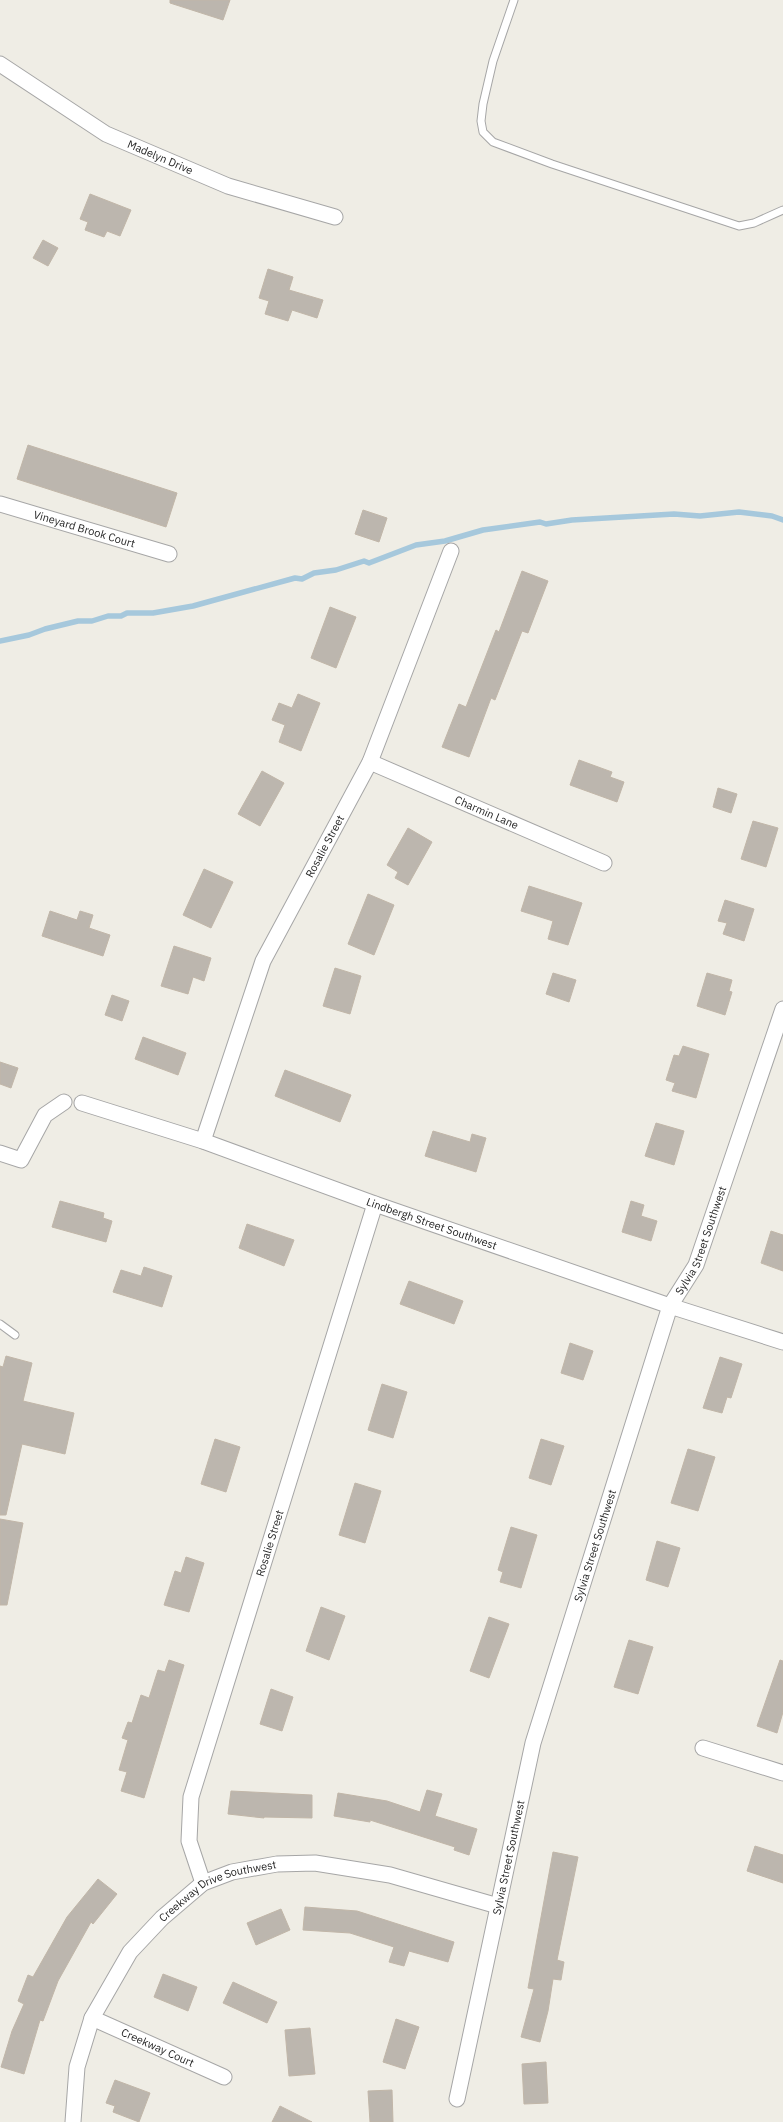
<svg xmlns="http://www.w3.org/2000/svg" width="783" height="2122" font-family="'IBM Plex Sans',sans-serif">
  <rect width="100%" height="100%" fill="#efede5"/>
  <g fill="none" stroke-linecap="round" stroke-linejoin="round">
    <path stroke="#a6c8dc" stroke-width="5.5" d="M0 641 29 635 45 629 78 621H92L108 616H121L127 613H153L193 606 295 578 302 579 314 573 336 570 364 561 369 563 416 545 445 541 483 530 540 522 546 524 572 520 674 514 700 516 739 512 772 516 783 520"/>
  </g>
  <path fill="#bcb6ae" stroke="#c1b6a8" d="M170 0H230L223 20 170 3Z
    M90 194 131 210 120 236 107 231 104 237 85 230 88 222 80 219Z
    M43 240 58 248 48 266 33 258Z
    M268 269 293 277 289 290 323 300 317 318 292 310 288 321 265 314 269 301 259 298Z
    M28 445 177 493 166 527 17 479Z
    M363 510 387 518 379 542 355 534Z
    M522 571 548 581 528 633 522 631 495 700 491 698 469 757 442 747 459 704 466 707 496 630 499 632Z
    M330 607 356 617 336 668 311 658Z
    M298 694 320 703 301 751 279 742 285 725 272 720 279 703 292 708Z
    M579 760 612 772 610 777 624 782 617 802 570 785Z
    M262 771 284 783 260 826 238 814Z
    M718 788 737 794 731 813 713 807Z
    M753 821 778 828 766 867 741 859Z
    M408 828 432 842 408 885 395 878 398 872 387 865Z
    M204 869 233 882 211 928 183 915Z
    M529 886 582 903 568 945 548 939 553 921 521 911Z
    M368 894 394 905 374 955 348 944Z
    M725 900 754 909 744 941 723 934 727 923 718 921Z
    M50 911 77 920 80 911 93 915 89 928 110 935 103 956 42 936Z
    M174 946 211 958 204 981 193 977 188 994 161 986Z
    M335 968 361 976 350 1014 323 1006Z
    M553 973 576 980 569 1002 546 994Z
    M707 973 732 980 729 991 732 992 725 1015 697 1006Z
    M112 995 129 1001 122 1021 105 1015Z
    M143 1037 186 1053 178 1075 135 1059Z
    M683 1046 709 1054 696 1098 672 1091 675 1083 666 1080 674 1055 679 1056Z
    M0 1062 18 1068 11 1088 0 1084Z
    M285 1070 351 1095 340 1122 275 1096Z
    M656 1123 684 1131 674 1165 645 1156Z
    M433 1131 470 1142 472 1134 486 1138 476 1172 425 1156Z
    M60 1201 104 1213 103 1218 112 1221 106 1242 52 1227Z
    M631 1201 644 1205 641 1216 657 1221 651 1241 622 1232Z
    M247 1224 294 1240 284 1266 239 1248Z
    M771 1231 783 1235V1271L761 1263Z
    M144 1267 172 1276 162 1307 113 1292 121 1270 141 1276Z
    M409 1281 463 1301 454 1324 400 1304Z
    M570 1343 593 1351 583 1380 561 1373Z
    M6 1356 32 1363 23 1401 74 1413 65 1454 22 1444 6 1515H0V1366L3 1367Z
    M720 1357 742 1364 731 1398 727 1397 722 1413 703 1408Z
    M382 1384 407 1392 393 1438 368 1430Z
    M215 1439 240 1447 226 1492 201 1484Z
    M541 1439 564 1446 551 1485 529 1478Z
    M688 1449 715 1457 698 1511 671 1503Z
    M355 1483 381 1491 365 1543 339 1535Z
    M0 1519 23 1523 7 1605H0Z
    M511 1527 537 1535 521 1588 500 1582 503 1572 498 1570Z
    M657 1541 680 1548 668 1587 646 1580Z
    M186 1557 204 1563 189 1612 164 1605 175 1571 181 1573Z
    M321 1607 345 1616 329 1660 306 1651Z
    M489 1617 509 1624 489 1678 470 1671Z
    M629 1640 653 1647 638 1694 614 1687Z
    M169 1660 184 1665 144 1798 121 1791 127 1772 119 1770 128 1740 122 1738 128 1722 132 1723 141 1695 149 1698 158 1670 165 1672Z
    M780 1660 783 1661V1712L777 1733 757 1726Z
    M271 1689 293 1697 282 1731 260 1724Z
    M427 1790 442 1794 435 1816 477 1829 469 1855 454 1850 455 1847 370 1820V1822L334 1816 338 1793 387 1801 420 1812Z
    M231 1791 312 1795V1818L264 1817V1818L228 1814Z
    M755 1846 783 1855V1883L747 1871Z
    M553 1852 578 1857 557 1960 564 1962 561 1980 553 1979 548 2011 540 2042 521 2037 534 1989 528 1988Z
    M98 1879 117 1894 93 1924 91 1922 58 1981 43 2021 40 2020 24 2074 1 2067 12 2031 24 2004 18 2001 28 1975 33 1977 67 1917Z
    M305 1907 357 1911 454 1942 448 1962 409 1951 404 1966 389 1962 394 1947 350 1933 303 1930Z
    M281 1909 290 1930 256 1945 247 1923Z
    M163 1974 197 1987 188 2011 154 1997Z
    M233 1982 277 2002 267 2023 223 2003Z
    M396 2019 419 2027 405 2069 383 2062Z
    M310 2028 315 2074 289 2076 285 2030Z
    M546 2062 548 2103 524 2104 522 2064Z
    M115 2080 150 2093 139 2122 113 2112 115 2106 106 2103Z
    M392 2090 393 2122H370L368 2091Z
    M280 2106 312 2122H272Z"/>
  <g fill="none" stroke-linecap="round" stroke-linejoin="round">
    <defs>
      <path id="lane" d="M514 0 493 61 483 104 481 121 483 132 493 142 552 164 739 226 754 223 783 210
        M0 1324 15 1335"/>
      <g id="street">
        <path id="s1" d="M0 64 106 134 228 186 335 217"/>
        <path id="s2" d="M0 504 169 554"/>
        <path id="s3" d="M370 762 604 863"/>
        <path id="s4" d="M82 1103 203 1141 375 1204 670 1306 783 1342"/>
        <path id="s5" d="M203 1141 263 961 370 762 451 551"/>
        <path d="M0 1153 21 1160 45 1115 64 1102"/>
        <path d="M703 1748 783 1773"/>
        <path id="s6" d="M203 1883 189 1841 191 1797 375 1204"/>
        <path id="s7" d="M92 2018 224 2077"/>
        <path id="s8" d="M457 2099 533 1743 670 1306 696 1265 783 1009"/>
        <path id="s9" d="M73 2122 77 2067 92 2018 130 1952 162 1918 203 1883 232 1872 277 1864 315 1863 390 1875 498 1906"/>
      </g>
    </defs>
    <use href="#lane" stroke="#a6a6a6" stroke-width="9"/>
    <use href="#street" stroke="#a6a6a6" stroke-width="17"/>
    <use href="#lane" stroke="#fff" stroke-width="7"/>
    <use href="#street" stroke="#fff" stroke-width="15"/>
  </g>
  <g text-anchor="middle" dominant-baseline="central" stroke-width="3.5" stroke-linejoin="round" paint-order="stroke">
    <g font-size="11" fill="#1f1f1f" stroke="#fff">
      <text stroke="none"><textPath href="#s1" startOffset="186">Madelyn Drive</textPath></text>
      <text stroke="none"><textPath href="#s2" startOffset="88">Vineyard Brook Court</textPath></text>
      <text stroke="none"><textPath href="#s3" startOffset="127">Charmin Lane</textPath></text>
      <text stroke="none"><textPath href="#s5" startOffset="320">Rosalie Street</textPath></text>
      <text stroke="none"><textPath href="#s4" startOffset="370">Lindbergh Street Southwest</textPath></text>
      <text stroke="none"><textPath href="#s8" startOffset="895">Sylvia Street Southwest</textPath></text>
      <text stroke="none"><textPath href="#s6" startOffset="354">Rosalie Street</textPath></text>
      <text stroke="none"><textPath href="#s8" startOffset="571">Sylvia Street Southwest</textPath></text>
      <text stroke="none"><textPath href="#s8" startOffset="247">Sylvia Street Southwest</textPath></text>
      <text stroke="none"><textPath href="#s9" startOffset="293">Creekway Drive Southwest</textPath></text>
      <text stroke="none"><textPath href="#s7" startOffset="72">Creekway Court</textPath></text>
    </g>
  </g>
</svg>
